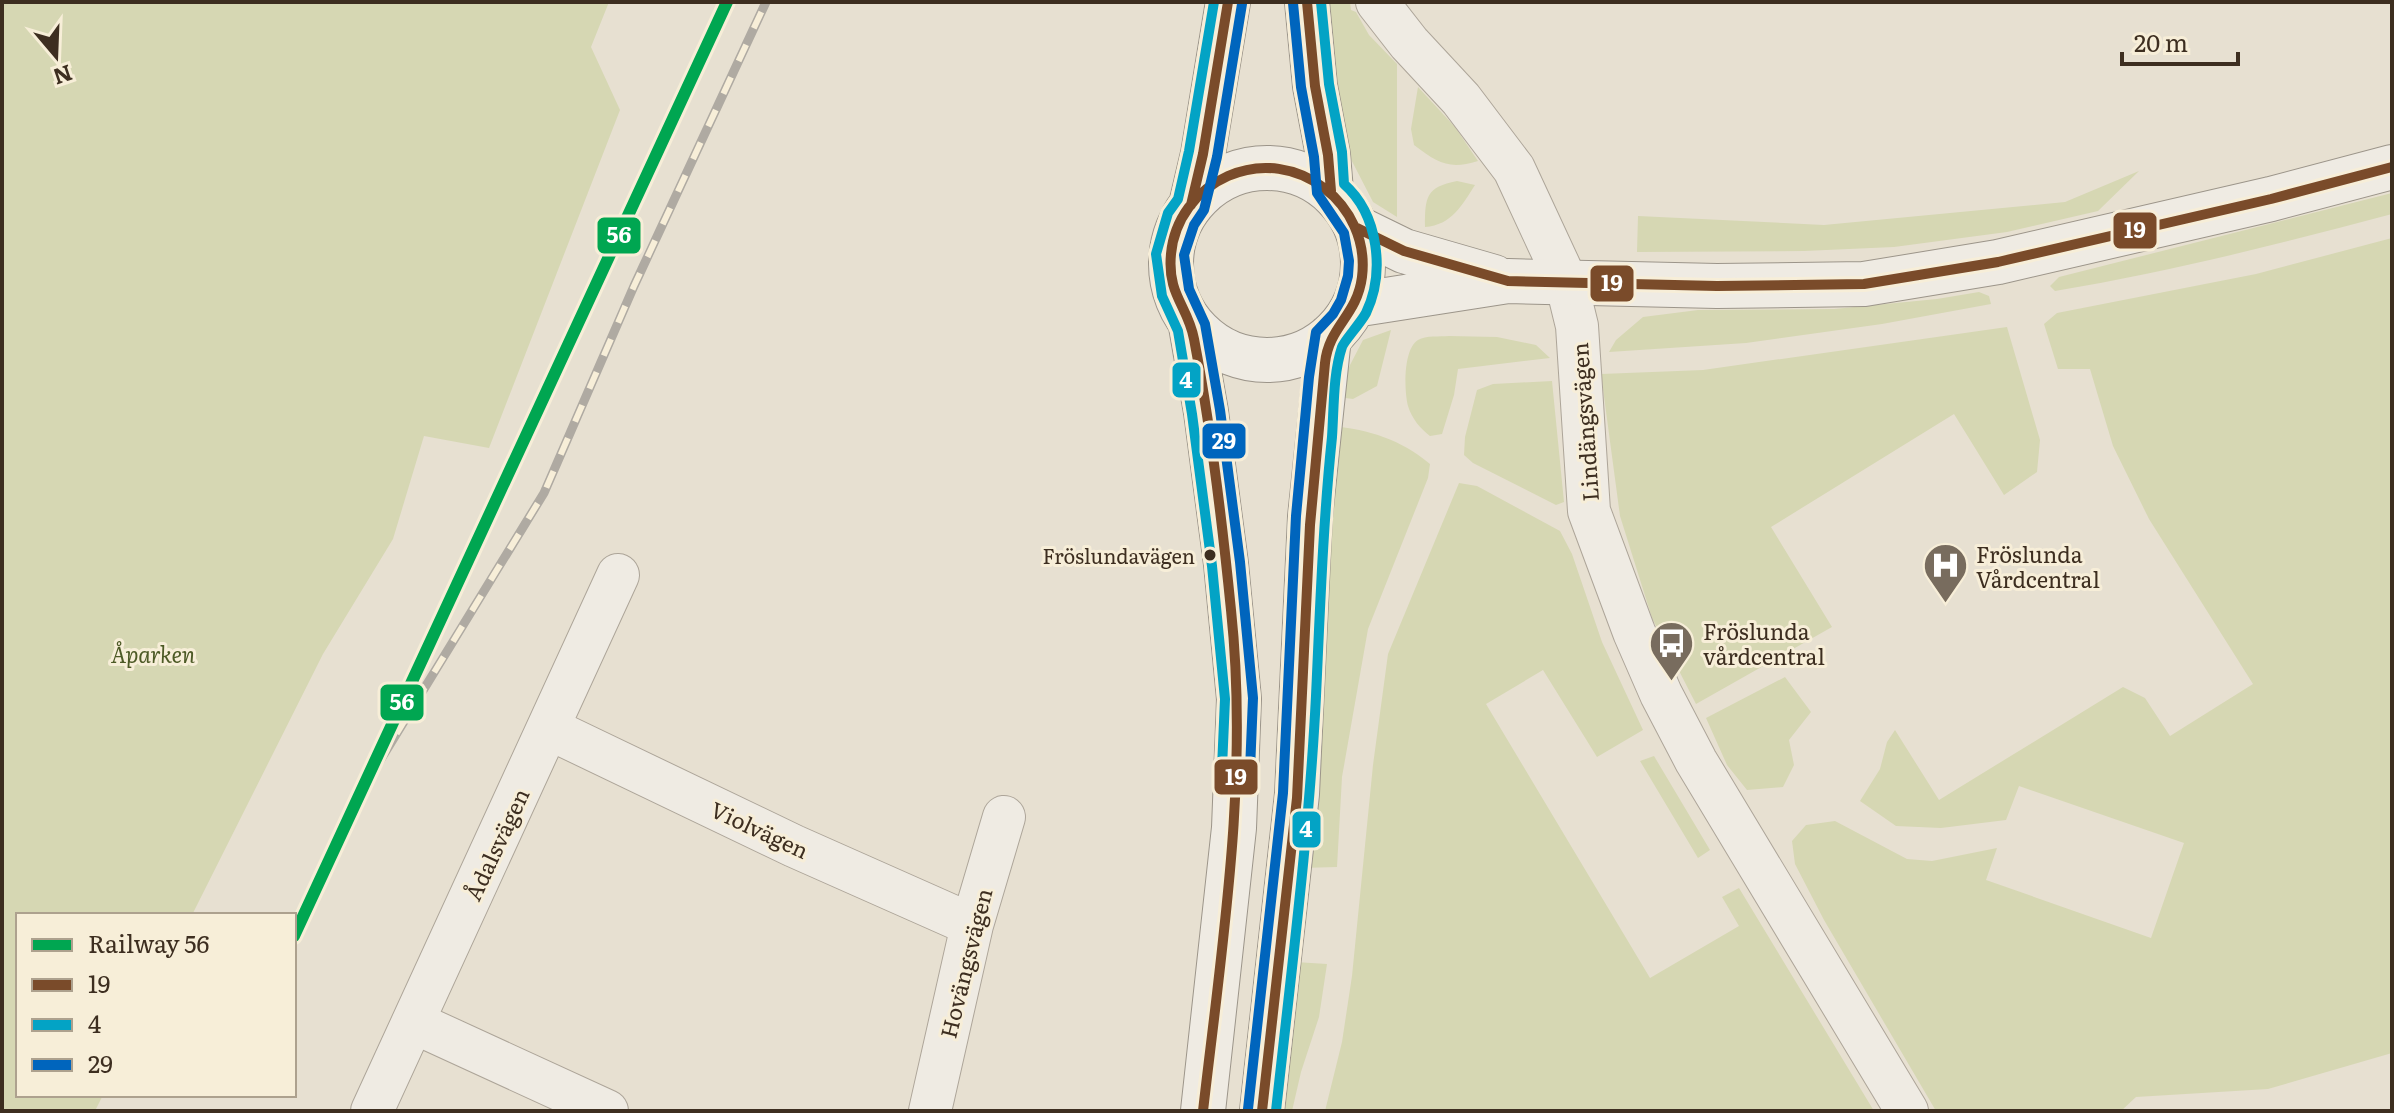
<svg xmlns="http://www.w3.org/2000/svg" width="2394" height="1113" font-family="Literata,serif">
  <rect width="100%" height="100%" fill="#e7e0d1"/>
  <path fill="#d6d7b3" d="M2 2H609L591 47 620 110 489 448 424 436 393 539 323 654 192 915H18V1095H103L95 1111H2Z
    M1321 2H1350L1351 10 1356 12 1369 35 1397 64V217L1373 202 1339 136Z
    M1418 87 1455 127 1478 161C1449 170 1438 163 1414 145L1411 129Z
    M2139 171 2098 211 2007 232 1894 247 1804 251 1637 252 1638 216 1824 225 2065 202Z
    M1457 181 1475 185C1462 205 1452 225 1425 227 1425 197 1426 187 1457 181Z
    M2392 193V214C2280 244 2169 272 2055 291L2050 286 2059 277Z
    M2392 238V1053L2268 1089 2136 1097 2121 1111H1936L1824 920 1795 864 1792 841 1806 825 1835 821 1907 859 1932 861 1997 848 1986 880 2151 938 2184 843 2019 786 2006 820 1941 828 1896 826 1860 801 1880 769 1887 742 1895 730 1939 800 2123 687 2145 698 2170 736 2253 684 2149 519 2113 446 2090 369H2058L2044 324 2057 313 2256 274Z
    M1979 292 1989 296 1991 304 1882 324 1746 343 1609 352 1616 340 1643 317 1698 310 1834 309 1937 299Z
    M2007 327 2040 440 2037 472 2004 495 1954 414 1771 527 1832 627 1696 704 1652 618 1620 516 1601 374 1703 370Z
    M1391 330 1377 386 1353 399 1338 397 1350 365 1363 340Z
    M1449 336 1497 337 1536 345 1550 358 1458 369 1454 395 1442 434 1430 436C1420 428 1412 419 1408 406 1404 391 1403 349 1418 340 1426 335 1440 337 1449 336Z
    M1552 381 1564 502 1556 505 1473 463 1464 455 1465 437 1477 390 1493 384Z
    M1332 426C1370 430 1400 439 1430 464L1428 478 1368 629 1342 777 1337 867 1301 868Z
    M1459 483 1477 486 1560 531 1572 554 1602 642 1643 730 1597 757 1543 670 1486 704 1650 978 1739 926 1722 897 1739 888 1874 1111H1325L1342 1042 1352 976 1373 765 1388 654Z
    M1785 677 1811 712 1789 740 1794 765 1783 787 1747 790 1727 765 1706 718Z
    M1654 756 1710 850 1698 858 1640 761Z
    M1295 962 1327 964 1319 1017 1301 1072 1292 1111H1283Z"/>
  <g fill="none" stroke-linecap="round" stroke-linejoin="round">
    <defs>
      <path id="street" d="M1377 2 1409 43 1461 99 1514 169 1566 281 1577 326 1589 511 1634 632 1661 694 1696 761 1907 1111
        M550 729 794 846 972 925
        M413 1022 607 1111
        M372 1111 618 575
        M930 1111 972 925 1004 817"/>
      <path id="secondary" d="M1307 2 1315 86 1328 155 1331 191
        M1171 264a96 96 0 1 1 192 0a96 96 0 1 1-192 0Z
        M1191 205 1203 154 1228 2
        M1357 228 1404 251 1494 277
        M1354 305 1508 281 1717 286 1864 284 1998 262 2271 199 2392 167
        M1191 326 1206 412 1226 564 1239 699 1234 828 1203 1111
        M1262 1111 1297 794 1310 517 1329 337"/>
    </defs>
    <use href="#street" stroke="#ada599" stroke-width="44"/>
    <use href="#secondary" stroke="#9c958a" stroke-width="46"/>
    <use href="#street" stroke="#efebe3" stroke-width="42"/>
    <use href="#secondary" stroke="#efebe3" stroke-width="44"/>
    <defs>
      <path id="rail" d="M359 795 544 493 634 286 766 2"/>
    </defs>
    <use href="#rail" stroke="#afaaa2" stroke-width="9"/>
    <use href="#rail" stroke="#f7eed8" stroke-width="6" stroke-dasharray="18" stroke-linecap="butt"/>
    <defs>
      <path id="bus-1" d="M1307 2 1315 86 1328 155 1331 191
        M1191 205 1203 154 1228 2
        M1357 228 1404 251 1508 281 1717 286 1864 284 1998 262 2271 199 2392 167
        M1203 1111C1222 945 1249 778 1231 610 1222 520 1211 428 1194 339 1188 306 1167 295 1171 254 1174 220 1196 190 1228 176 1296 146 1371 204 1362 277 1357 316 1329 326 1325 363L1310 525 1297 798 1262 1111"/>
      <path id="bus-2" d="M1214 2 1189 151 1178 199 1168 213 1156 254 1162 296 1178 331 1192 414 1212 566 1225 699 1222 768
        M1276 1111C1291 973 1309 835 1316 696 1320 610 1323 523 1332 437 1334 408 1333 374 1342 347 1344 341 1360 324 1366 313 1385 273 1379 215 1344 184L1342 152 1329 84 1321 2"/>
      <path id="bus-3" d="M1242 4 1217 157 1204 210 1194 225 1184 255 1189 289 1205 324 1220 410 1240 562 1253 698 1250 770
        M1248 1109 1283 793 1296 516 1309 377 1316 332 1333 314 1341 300 1348 276 1349 261 1344 233 1317 193 1314 157 1301 87 1293 3"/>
    </defs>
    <use href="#bus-1" stroke="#f7eed8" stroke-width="16"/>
    <use href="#bus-2" stroke="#f7eed8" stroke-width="16"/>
    <use href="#bus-3" stroke="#f7eed8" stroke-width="16"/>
    <use href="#bus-1" stroke="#7a4b2a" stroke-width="10"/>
    <use href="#bus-2" stroke="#03a3c5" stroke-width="10"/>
    <use href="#bus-3" stroke="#0065bd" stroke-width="10"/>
    <defs>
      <path id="rail-1" d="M294 936 727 2"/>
    </defs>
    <use href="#rail-1" stroke="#f7eed8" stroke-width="18"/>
    <use href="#rail-1" stroke="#00a651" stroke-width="12"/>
  </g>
  <defs>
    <symbol id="hospital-pin" viewBox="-11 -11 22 30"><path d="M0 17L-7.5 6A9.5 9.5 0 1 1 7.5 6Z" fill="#786c5e" stroke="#f7eed8"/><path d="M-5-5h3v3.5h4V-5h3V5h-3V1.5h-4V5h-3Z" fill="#fff"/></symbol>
    <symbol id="bus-pin" viewBox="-11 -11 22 30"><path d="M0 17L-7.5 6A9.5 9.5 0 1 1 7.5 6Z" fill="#786c5e" stroke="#f7eed8"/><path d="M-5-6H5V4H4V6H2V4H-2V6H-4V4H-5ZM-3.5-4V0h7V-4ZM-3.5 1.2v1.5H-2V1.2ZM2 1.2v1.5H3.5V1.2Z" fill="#fff"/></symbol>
  </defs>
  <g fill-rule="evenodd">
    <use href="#hospital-pin" x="1920" y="540" width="51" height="69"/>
    <use href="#bus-pin" x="1646" y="618" width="51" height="69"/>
  </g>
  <circle fill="#3d2e20" stroke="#f7eed8" stroke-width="3" cx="1210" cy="555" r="7"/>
  <g text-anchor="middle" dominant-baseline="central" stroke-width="6" stroke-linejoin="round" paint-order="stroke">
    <g font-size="20" fill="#3d2e20" stroke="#f7eed8" text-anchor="end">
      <text x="1195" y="555">Fröslundavägen</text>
    </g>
    <g font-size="22" fill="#3d2e20" stroke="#f7eed8">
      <text transform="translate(1584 422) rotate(-94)">Lindängsvägen</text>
      <text transform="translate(760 829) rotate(25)">Violvägen</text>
      <text transform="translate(496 844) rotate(-65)">Ådalsvägen</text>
      <text transform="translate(965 963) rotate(-76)">Hovängsvägen</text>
    </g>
    <g font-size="22" fill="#3d2e20" stroke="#f7eed8" text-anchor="start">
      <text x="1976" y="553">Fröslunda<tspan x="1976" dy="25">Vårdcentral</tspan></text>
      <text x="1703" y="630">Fröslunda<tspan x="1703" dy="25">vårdcentral</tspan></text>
    </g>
    <g font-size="22" font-style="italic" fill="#4d5a26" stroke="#f7eed8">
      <text x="153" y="653">Åparken</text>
    </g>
  </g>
  <g stroke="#f7eed8" stroke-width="3">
    <rect x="2112" y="211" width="46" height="39" rx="8" fill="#7a4b2a"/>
    <rect x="596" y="216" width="46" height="39" rx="8" fill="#00a651"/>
    <rect x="1589" y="264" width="46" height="39" rx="8" fill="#7a4b2a"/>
    <rect x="1171" y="361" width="31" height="38" rx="8" fill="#03a3c5"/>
    <rect x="1201" y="422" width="46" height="38" rx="8" fill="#0065bd"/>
    <rect x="379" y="683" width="46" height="39" rx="8" fill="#00a651"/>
    <rect x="1213" y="758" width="46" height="38" rx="8" fill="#7a4b2a"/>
    <rect x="1291" y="810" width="31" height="39" rx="8" fill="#03a3c5"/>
  </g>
  <g font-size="22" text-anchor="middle" font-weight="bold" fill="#fff">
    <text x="2135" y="238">19</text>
    <text x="619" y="243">56</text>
    <text x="1612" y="291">19</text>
    <text x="1186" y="388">4</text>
    <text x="1224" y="449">29</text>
    <text x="402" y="710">56</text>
    <text x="1236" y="785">19</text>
    <text x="1306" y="837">4</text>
  </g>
  <rect width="2394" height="1113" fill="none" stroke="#3d2e20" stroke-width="8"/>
  <rect x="16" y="913" width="280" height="184" fill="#f7eed8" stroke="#ada18e" stroke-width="2"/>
  <rect x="32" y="939" width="40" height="12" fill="#00a651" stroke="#ada18e" stroke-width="2"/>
  <text x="88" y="953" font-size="24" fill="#3d2e20">Railway 56</text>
  <rect x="32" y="979" width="40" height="12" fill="#7a4b2a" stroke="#ada18e" stroke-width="2"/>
  <text x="88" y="993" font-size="24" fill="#3d2e20">19</text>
  <rect x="32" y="1019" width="40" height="12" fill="#03a3c5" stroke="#ada18e" stroke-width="2"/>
  <text x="88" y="1033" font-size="24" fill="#3d2e20">4</text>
  <rect x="32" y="1059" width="40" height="12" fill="#0065bd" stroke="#ada18e" stroke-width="2"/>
  <text x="88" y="1073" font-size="24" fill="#3d2e20">29</text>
  <g transform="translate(56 56) rotate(161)" stroke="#f7eed8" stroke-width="6" paint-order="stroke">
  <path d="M0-6L14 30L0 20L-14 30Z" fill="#3d2e20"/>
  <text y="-12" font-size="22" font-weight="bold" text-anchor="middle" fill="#3d2e20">N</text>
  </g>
  <path d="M2122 52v12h116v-12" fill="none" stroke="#3d2e20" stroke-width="4"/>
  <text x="2134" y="52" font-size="24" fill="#3d2e20" stroke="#f7eed8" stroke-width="6" paint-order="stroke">20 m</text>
</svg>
